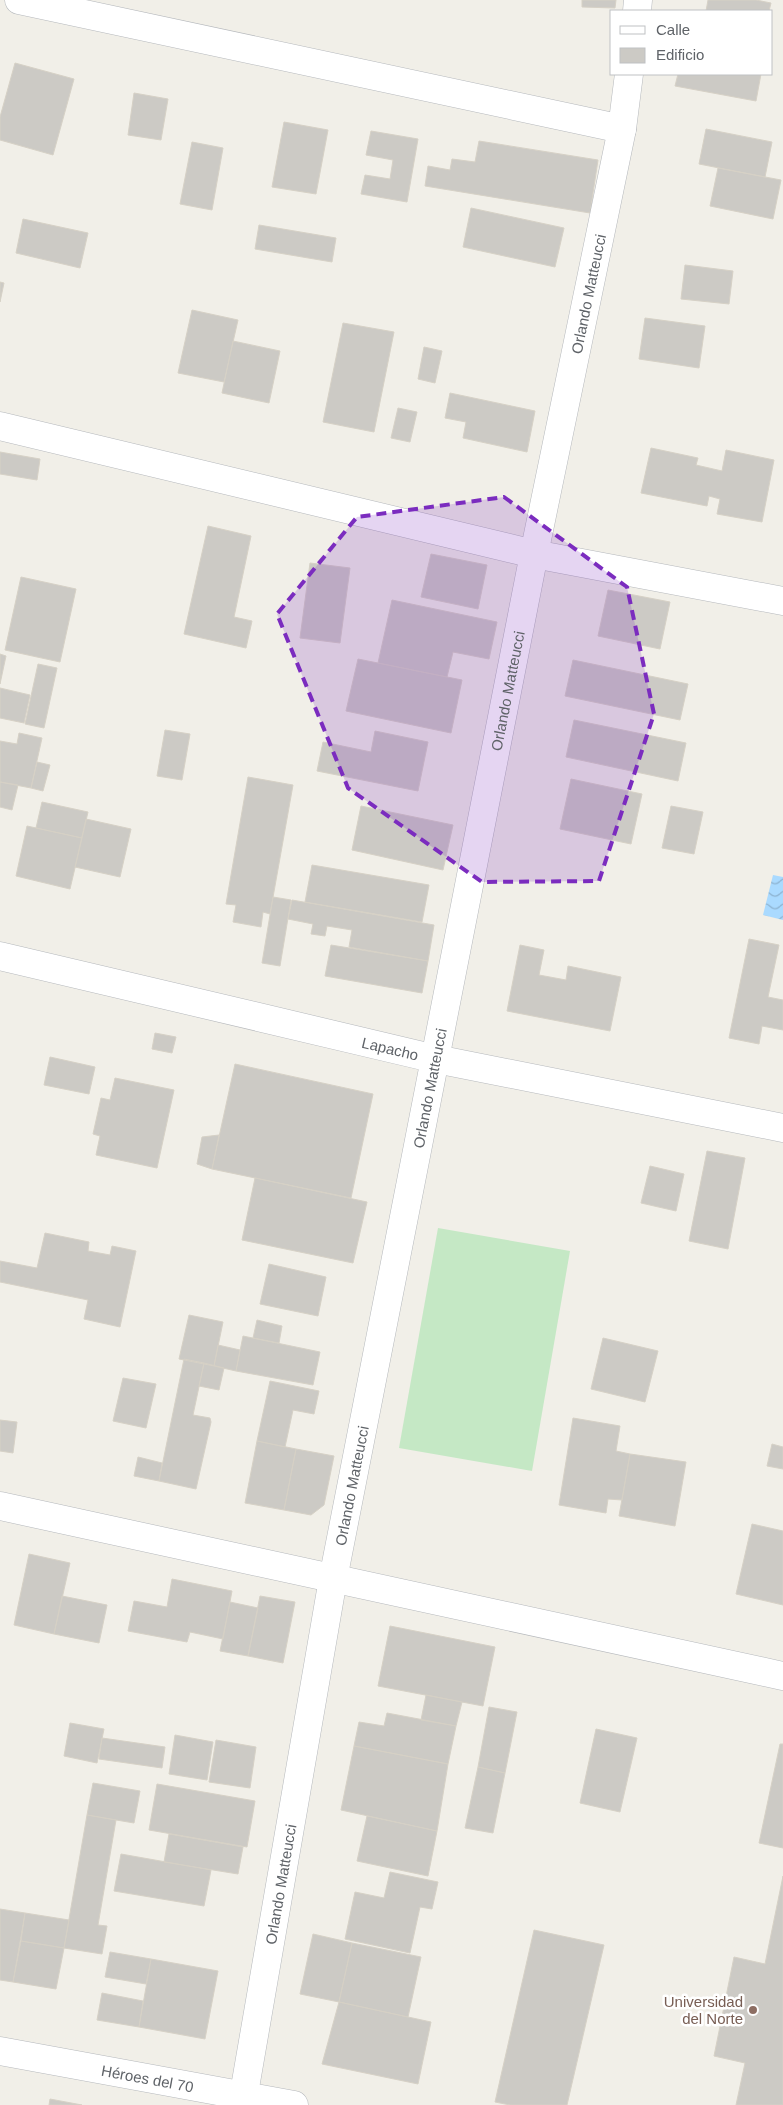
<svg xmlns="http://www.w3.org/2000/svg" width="783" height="2105" font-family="Helvetica,sans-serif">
  <defs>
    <pattern id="water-waves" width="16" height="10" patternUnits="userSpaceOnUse" patternTransform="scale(1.25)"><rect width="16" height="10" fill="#aadaff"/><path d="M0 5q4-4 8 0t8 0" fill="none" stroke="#8eb4d2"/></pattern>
  </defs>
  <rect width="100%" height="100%" fill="#f1efe8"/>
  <path fill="#c5e8c5" d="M438 1228 570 1251 532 1471 399 1448Z"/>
  <path fill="url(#water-waves)" d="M773 875 783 877V920L763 915Z"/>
  <path fill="#cccac5" stroke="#d6d1c6" d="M582 0H616L615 8 582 7Z
    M708 0H756L771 3 769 11H706Z
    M15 63 74 79 53 155 0 140V117Z
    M678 74H761L756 101 675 86Z
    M134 93 168 99 161 140 128 135Z
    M284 122 328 130 316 194 272 187Z
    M706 129 772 142 765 177 699 164Z
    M371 131 418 139 407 202 361 194 365 175 390 179 393 160 366 155Z
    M479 141 598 160 590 213 425 186 428 166 450 170 452 159 475 162Z
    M192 142 223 148 212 210 180 204Z
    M718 168 781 180 773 219 710 206Z
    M471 208 564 228 555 267 463 247Z
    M23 219 88 233 80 268 16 253Z
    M259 225 336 238 332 262 255 249Z
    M685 265 733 271 729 304 681 299Z
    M0 282 4 283 0 302Z
    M192 310 238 320 224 382 178 373Z
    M645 318 705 326 699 368 639 359Z
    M343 323 394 332 374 432 323 422Z
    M233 341 280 351 269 403 222 393Z
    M424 347 442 351 435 383 418 379Z
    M450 393 535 411 527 452 463 438 466 422 445 418Z
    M398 408 417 412 410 442 391 438Z
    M651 448 698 458 696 465 722 471 726 450 774 460 762 522 717 514 720 499 709 496 707 506 641 493Z
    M0 452 40 459 37 480 0 474Z
    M208 526 251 536 234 617 252 621 246 648 184 634Z
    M431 554 487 565 478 609 421 597Z
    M310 563 350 568 340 643 300 638Z
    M21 577 76 589 60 662 5 650Z
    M608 590 670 602 660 649 598 636Z
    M392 600 497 622 489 659 453 652 447 677 378 663Z
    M0 654 6 656 0 684Z
    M358 659 462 680 451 733 346 711Z
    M573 660 688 684 680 720 565 696Z
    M38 664 57 668 44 728 25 724Z
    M0 688 30 695 24 723 0 718Z
    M574 720 686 743 678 781 566 757Z
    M165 730 190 734 182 780 157 776Z
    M375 731 428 742 418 791 317 771 323 742 371 752Z
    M19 733 42 738 31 788 0 782V741L17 744Z
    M37 762 50 765 43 791 31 788Z
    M248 777 293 785 270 914 263 912 261 927 233 922 236 905 226 904Z
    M571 779 642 794 631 844 560 829Z
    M0 782 18 785 12 810 0 807Z
    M42 802 88 812 82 838 36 828Z
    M361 806 453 825 443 870 352 850Z
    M671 806 703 812 694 854 662 848Z
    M86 819 131 829 120 877 75 867Z
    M27 826 82 838 70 889 16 876Z
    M312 865 429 885 422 922 305 902Z
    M273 897 291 900 280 966 262 963Z
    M292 900 434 925 428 961 349 947 352 930 327 926 325 936 311 934 313 924 288 919Z
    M749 939 779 945 768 997 783 1000V1030L762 1026 759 1044 729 1038Z
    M331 945 428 961 422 993 325 976Z
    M520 945 544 950 539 975 566 980 568 966 621 977 610 1031 507 1011Z
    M155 1033 176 1037 172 1053 152 1049Z
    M50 1057 95 1067 89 1094 44 1085Z
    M235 1064 373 1094 351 1198 212 1169Z
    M115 1078 174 1090 157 1168 96 1155 100 1136 93 1134 101 1098 110 1100Z
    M219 1135 212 1169 197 1164 202 1137Z
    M707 1151 745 1158 728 1249 689 1241Z
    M650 1166 684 1174 676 1211 641 1203Z
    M255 1178 367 1202 353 1263 242 1240Z
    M45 1233 89 1242 88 1251 110 1255 112 1246 136 1251 120 1327 84 1319 88 1300 0 1282V1261L37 1268Z
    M269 1264 326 1277 318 1316 260 1304Z
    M189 1315 223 1322 214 1366 179 1359Z
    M257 1320 282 1326 279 1343 253 1338Z
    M243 1336 320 1352 313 1385 236 1371Z
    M603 1338 658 1351 645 1402 591 1389Z
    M218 1345 240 1350 236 1371 214 1366Z
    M184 1359 204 1363 193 1415 210 1418 211 1422 196 1489 159 1481Z
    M204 1363 224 1368 219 1390 199 1386Z
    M123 1378 156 1384 146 1428 113 1421Z
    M270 1381 319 1391 314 1414 293 1410 285 1447 257 1441Z
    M573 1418 620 1426 616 1451 630 1454 622 1500 608 1499 606 1513 559 1505Z
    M0 1420 17 1422 13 1453 0 1451Z
    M257 1441 296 1449 284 1510 245 1503Z
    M772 1444 783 1447V1469L767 1466Z
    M296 1449 334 1456 324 1505 311 1515 284 1510Z
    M630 1454 686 1462 675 1526 619 1516Z
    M138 1457 162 1463 159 1481 134 1476Z
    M752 1524 783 1531V1605L736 1594Z
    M29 1554 70 1563 54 1634 14 1625Z
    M172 1579 232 1591 223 1639 190 1632 187 1642 128 1631 134 1601 167 1607Z
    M62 1596 107 1605 99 1643 54 1634Z
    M260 1596 295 1602 283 1663 248 1656Z
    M230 1602 258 1608 248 1656 220 1651Z
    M390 1626 495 1647 483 1706 378 1686Z
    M426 1695 462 1702 456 1726 421 1720Z
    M489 1707 517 1712 505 1773 478 1767Z
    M387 1713 456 1726 448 1764 354 1746 359 1722 384 1726Z
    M70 1723 104 1729 97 1763 64 1756Z
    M596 1729 637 1738 620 1812 580 1803Z
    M175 1735 213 1742 207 1780 169 1774Z
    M102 1738 165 1747 162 1768 99 1759Z
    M216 1740 256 1747 250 1788 209 1782Z
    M780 1744H783V1848L759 1843Z
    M354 1746 448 1764 437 1831 341 1810Z
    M478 1767 505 1773 493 1833 465 1828Z
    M93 1783 140 1791 134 1823 87 1815Z
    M157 1784 255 1801 247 1847 149 1830Z
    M87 1815 116 1820 98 1925 107 1926 102 1954 64 1948Z
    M367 1816 437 1831 428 1876 357 1861Z
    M169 1834 243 1847 238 1874 164 1862Z
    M121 1854 211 1870 204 1906 114 1891Z
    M390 1872 438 1882 432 1909 420 1907 410 1953 345 1939 355 1892 384 1898Z
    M783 1876V2105H736L745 2063 714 2056 734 1957 765 1964Z
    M0 1909 25 1913 13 1982 0 1980Z
    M25 1913 69 1920 64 1948 21 1941Z
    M534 1930 604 1945 567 2105H510L495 2102Z
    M313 1934 352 1943 339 2002 300 1994Z
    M21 1941 64 1948 56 1989 13 1982Z
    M352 1943 421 1957 408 2017 339 2002Z
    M110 1952 151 1959 146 1984 105 1977Z
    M151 1959 218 1971 205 2039 139 2027Z
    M102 1993 143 2001 139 2027 97 2020Z
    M339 2002 431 2022 418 2084 322 2064Z
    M50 2099 82 2105H49Z"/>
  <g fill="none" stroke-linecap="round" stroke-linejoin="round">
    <defs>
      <g id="street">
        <path d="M19 0 622 129"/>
        <path d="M637 11 638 0"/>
        <path d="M0 426 534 554 783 601"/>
        <path id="s1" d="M0 956 436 1059 783 1128"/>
        <path d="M0 1506 783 1676"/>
        <path id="s2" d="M0 2051 294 2105"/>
        <path id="s3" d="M242 2105 333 1579 534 554 622 129 629 74"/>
      </g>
    </defs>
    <use href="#street" stroke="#b5b8bc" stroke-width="29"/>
    <use href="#street" stroke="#fff" stroke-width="28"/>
  </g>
  <path fill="#7b2cbf" fill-opacity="0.2" stroke="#7b2cbf" stroke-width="4" stroke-dasharray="10 6" stroke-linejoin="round" d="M504 497 627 587 654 714 599 881 482 882 348 788 277 614 357 517Z"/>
  <circle fill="#8d6e63" stroke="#fff" stroke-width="2" cx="753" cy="2010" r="5"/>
  <g text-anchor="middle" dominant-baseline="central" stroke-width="5" stroke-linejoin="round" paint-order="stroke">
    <g font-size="15" fill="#5f6368" stroke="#fff">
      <text stroke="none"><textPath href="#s3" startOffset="1844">Orlando Matteucci</textPath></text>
      <text stroke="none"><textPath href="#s3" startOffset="1439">Orlando Matteucci</textPath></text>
      <text stroke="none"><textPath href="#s1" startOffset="401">Lapacho</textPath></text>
      <text stroke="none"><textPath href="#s3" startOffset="1034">Orlando Matteucci</textPath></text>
      <text stroke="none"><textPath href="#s3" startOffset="629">Orlando Matteucci</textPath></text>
      <text stroke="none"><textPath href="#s3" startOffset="224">Orlando Matteucci</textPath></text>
      <text stroke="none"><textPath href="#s2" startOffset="150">Héroes del 70</textPath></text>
    </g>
    <g font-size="15" fill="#785e54" stroke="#fff" text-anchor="end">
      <text x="743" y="2001">Universidad<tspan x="743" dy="17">del Norte</tspan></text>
    </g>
  </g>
  <rect x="610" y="10" width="162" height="65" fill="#ffffff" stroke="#bfc1c3"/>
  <rect x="620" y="26" width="25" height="8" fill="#ffffff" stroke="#bfc1c3"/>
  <text x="656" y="35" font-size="15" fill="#5f6368">Calle</text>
  <rect x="620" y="48" width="25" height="15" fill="#cccac5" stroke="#bfc1c3"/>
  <text x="656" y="60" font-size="15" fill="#5f6368">Edificio</text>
</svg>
